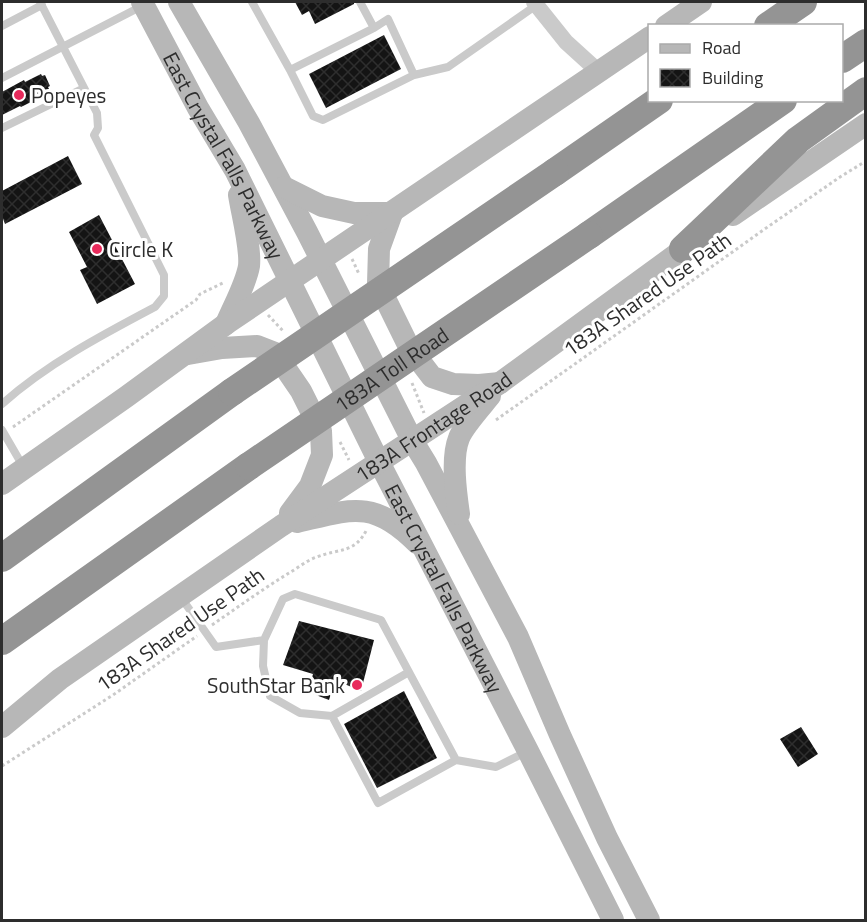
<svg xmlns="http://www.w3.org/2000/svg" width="867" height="922" font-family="'Titillium Web',sans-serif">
  <defs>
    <pattern id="building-cross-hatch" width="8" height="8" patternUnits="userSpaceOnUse" patternTransform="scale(1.5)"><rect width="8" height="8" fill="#141414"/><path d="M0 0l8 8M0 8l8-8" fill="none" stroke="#2e2e2e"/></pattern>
  </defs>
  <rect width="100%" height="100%" fill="#fff"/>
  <path fill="url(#building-cross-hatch)" d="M295 2H354V4L315 24 309 11 302 15Z
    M384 35 401 69 326 108 309 74Z
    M41 74 42 76 45 75 50 86 48 87 49 89 31 98 33 101 21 107 20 106 2 115V92L24 80 25 82Z
    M68 156 82 184 5 224 2 216V191Z
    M99 215 135 284 97 304 80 270 87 267 69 232Z
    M299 621 374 640 361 691 335 680 329 700 308 692 313 674 283 665Z
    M404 691 437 758 377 788 344 724Z
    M801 727 818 754 798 767 780 739Z"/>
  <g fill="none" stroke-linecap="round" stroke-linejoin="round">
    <path stroke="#cacaca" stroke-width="3" stroke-dasharray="3 3" stroke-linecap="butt" d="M352 259 359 274
      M268 315 284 332
      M412 383 424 413
      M496 420 769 226 840 177 866 161
      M13 427 196 300 200 294 225 282
      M340 442 349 460
      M212 625C238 607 263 589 289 573 298 568 307 560 317 557 339 548 355 554 367 529
      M2 766 113 695 197 636"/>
    <path stroke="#cacaca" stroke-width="8" d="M252 2 290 70 313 116 323 120 414 75
      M2 26 42 5
      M374 28 388 19 414 75 448 67 538 4
      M290 70 374 28 360 2
      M2 78 144 5
      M2 128 84 88
      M2 404C47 364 102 335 155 307L164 296V275L94 135 98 128 97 113 40 2
      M2 430 24 468
      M180 596 216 647 264 640 283 599 295 594 381 620 456 760 496 767 528 751
      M264 640 263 666 270 696 300 713 332 716 378 803 456 760
      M332 716 409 672"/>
    <path stroke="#cacaca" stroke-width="16" d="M534 2 566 42 599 72"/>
    <g stroke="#b7b7b7" stroke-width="22">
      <path id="s1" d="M142 2 198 108 235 170 379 462 528 751 613 920"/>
      <path d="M179 2 249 123 307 232 412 440 426 463 518 637 560 735 607 838 649 920"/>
      <path d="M666 26 701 2"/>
      <path d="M284 187 322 206 354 213H392"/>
      <path d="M392 213 379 249 378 284 409 347 432 377 453 384 479 385 500 383"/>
      <path d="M733 215 866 124"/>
      <path d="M226 324C233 307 246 284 249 266 251 248 242 214 239 195"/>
      <path d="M188 354 222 348 257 346 275 353 301 391 321 431 322 455 310 486 290 513"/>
      <path d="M2 484 126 397 226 324 650 37"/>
      <path d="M459 514C456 493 451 458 459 438 463 427 482 406 490 396"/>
      <path d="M297 522C352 509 373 499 417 543"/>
      <path id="s2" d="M2 727 60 679 281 526 500 383 696 240"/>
    </g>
    <path stroke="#949494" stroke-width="28" d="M768 26 803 2
      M842 59 866 43
      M555 172 659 100
      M589 235 783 100
      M683 249 798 140 866 91
      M2 558 232 392
      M2 641 249 466"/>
    <g stroke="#949494" stroke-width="28">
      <path d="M232 392 555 172"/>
      <path id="s3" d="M249 466 589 235"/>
    </g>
  </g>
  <g fill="#e82b5c" stroke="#fff" stroke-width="2">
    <circle cx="19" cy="95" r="6"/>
    <circle cx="97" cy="249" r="6"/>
    <circle cx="357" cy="685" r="6"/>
  </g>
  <g text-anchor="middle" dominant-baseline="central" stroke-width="6" stroke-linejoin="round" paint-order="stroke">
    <g font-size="21" fill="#2d2d2d" stroke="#fff" text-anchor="start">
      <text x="31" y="95">Popeyes</text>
      <text x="109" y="249">Circle K</text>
      <text x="345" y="685" text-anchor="end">SouthStar Bank</text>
    </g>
    <g font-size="21" fill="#2d2d2d" stroke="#fff">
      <text stroke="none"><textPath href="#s1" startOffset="174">East Crystal Falls Parkway</textPath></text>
      <text transform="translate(647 294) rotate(-35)">183A Shared Use Path</text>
      <text stroke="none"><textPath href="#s3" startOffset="172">183A Toll Road</textPath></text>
      <text stroke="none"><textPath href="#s2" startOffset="526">183A Frontage Road</textPath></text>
      <text stroke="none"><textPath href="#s1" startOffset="660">East Crystal Falls Parkway</textPath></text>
      <text transform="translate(180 629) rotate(-35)">183A Shared Use Path</text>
    </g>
  </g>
  <rect width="867" height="922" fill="none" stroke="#2d2d2d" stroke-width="6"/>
  <rect x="648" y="24" width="195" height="78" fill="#ffffff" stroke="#ababab" stroke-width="1.5"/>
  <rect x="660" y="44" width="30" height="9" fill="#b7b7b7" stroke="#ababab" stroke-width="1.5"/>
  <text x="702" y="54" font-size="18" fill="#2d2d2d">Road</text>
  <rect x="660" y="69" width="30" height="18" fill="url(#building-cross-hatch)" stroke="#ababab" stroke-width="1.5"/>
  <text x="702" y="84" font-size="18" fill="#2d2d2d">Building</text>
</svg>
